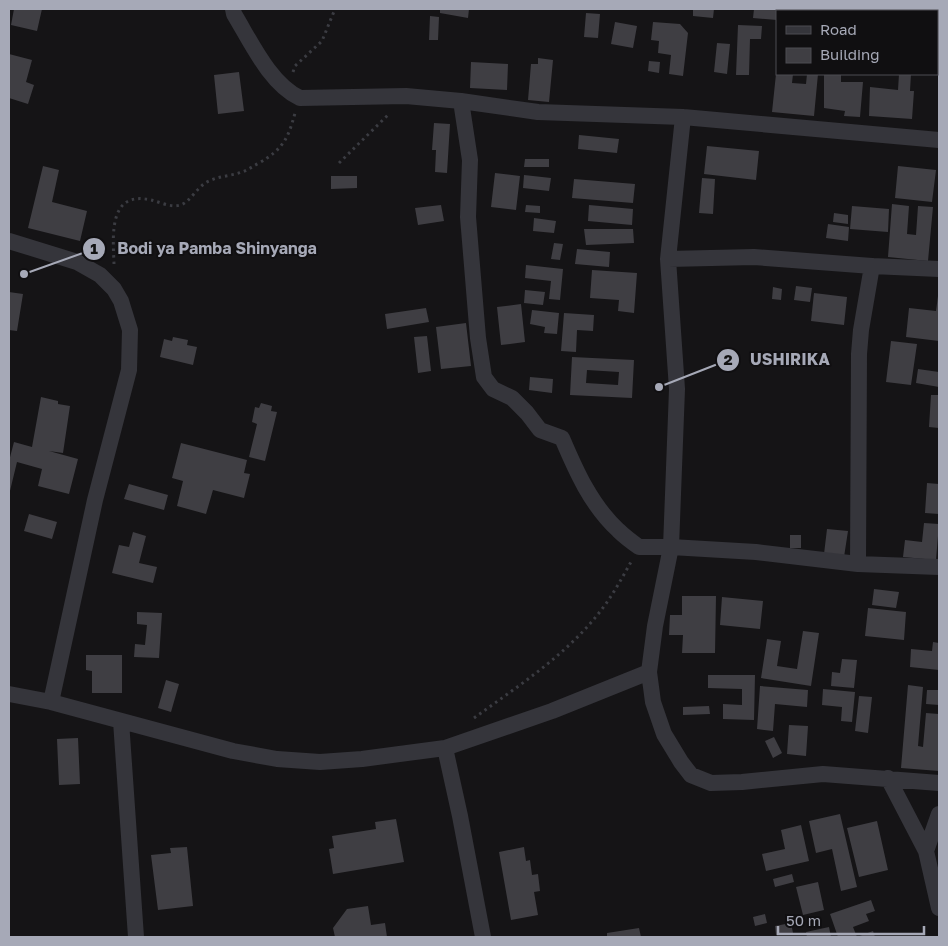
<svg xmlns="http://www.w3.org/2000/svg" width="948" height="946" font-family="'Golos Text',sans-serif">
  <rect width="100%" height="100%" fill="#151416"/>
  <path fill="#3f3e43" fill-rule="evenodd" d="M14 9H42L37 31 11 25Z
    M440 9H469L468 18 440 13Z
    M693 9H714L713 18 693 16Z
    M754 9H779V11H777V20L753 18Z
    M586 13 600 14 598 38 584 37Z
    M430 16 439 17 438 40H429Z
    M615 22 637 26 633 48 611 44Z
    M653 22 680 24 688 33 683 76 669 74 671 55 658 53 659 41 651 40Z
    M738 25 762 26 761 39H750L749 75H736Z
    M717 43 730 44 727 74 714 72Z
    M9 54 32 60 26 82 34 85 28 104 9 98Z
    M538 58 553 60 549 102 528 100 531 64H538Z
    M649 61 660 62 659 73 648 71Z
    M471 62 508 64 507 90 470 88Z
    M239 72 244 111 218 114 214 75Z
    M776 74H793L792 83 806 84 807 74H818L814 116 772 112Z
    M824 74H841V82H863L860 117 844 116 845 111 824 108Z
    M899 74H911L910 91H914L912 119 869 116 870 87 898 90Z
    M434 123 450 124 447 173 435 172 436 150H432Z
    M579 135 619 139 617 153 578 149Z
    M707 146 759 151 756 180 704 174Z
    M525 159H549V167H524Z
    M43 166 59 170 52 202 87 211 80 241 28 228Z
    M898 166 936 170 932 202 895 198Z
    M495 173 520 176 516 210 491 207Z
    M524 175 551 178 549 191 523 188Z
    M331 176H357V188L331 189Z
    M702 178 715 179 713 214 699 213Z
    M574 179 635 184 633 203 572 198Z
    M892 204 909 206 907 234 916 235 918 206 933 207 928 261 888 257Z
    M441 205 444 221 418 225 415 208Z
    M526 205 540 206V213L525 212Z
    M589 205 633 209 632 225 588 221Z
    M852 206 889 209 888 232 850 229Z
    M834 213 848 215V224L833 222Z
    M534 218 556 221 554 233 533 231Z
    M828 224 849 227 848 241 826 238Z
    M584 229H633L634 243 586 245Z
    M554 243 563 244 560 260 551 259Z
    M577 249 610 252 609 267 575 264Z
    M526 265 563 269 560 300 549 299 551 281 525 278Z
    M592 270 637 273 634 313 618 311 619 300 590 298Z
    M796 286 812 288 810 302 794 300Z
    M773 287 782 289 781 300 772 299Z
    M525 290 545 292 543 305 524 303Z
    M9 292 23 294 17 331 9 330Z
    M814 293 847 297 844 325 811 321Z
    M938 296H939V341L906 337 909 308 936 311Z
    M521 304 525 342 501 345 497 307Z
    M426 308 429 322 387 329 385 314Z
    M532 310 559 313 557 334 544 333 545 327 530 324Z
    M564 313 594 315 593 331 577 330 576 352 561 351Z
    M466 323 471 366 441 369 436 327Z
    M427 336 431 371 418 373 414 337Z
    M173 337 188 340 187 345 197 347 193 365 160 357 164 339 172 341Z
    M891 341 917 344 911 385 886 382Z
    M572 357 634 360 632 398 570 395ZM587 370 619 372 618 385 586 383Z
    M918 369 939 372V387L916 383Z
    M530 377 553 379 552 393 529 390Z
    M931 395H939V428L929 427Z
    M41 397 58 401V404L70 406 63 453 49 451 78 459 69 494 38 486 42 469 17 462 9 495V461L14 442 32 447Z
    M261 403 272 406 271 411 277 412 265 461 249 457 257 424 252 422 255 407 259 408Z
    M181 443 247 460 244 473 250 474 244 498 213 490 206 514 177 506 183 481 172 478Z
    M927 483 939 484V514L925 513Z
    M129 484 168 495 164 510 124 499Z
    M29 514 57 522 52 539 24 531Z
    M924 523 939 524 936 560 903 557 905 540 922 542Z
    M827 529 848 531 844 557 824 554Z
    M133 532 146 536 139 563 157 567 153 583 112 573 119 545 129 547Z
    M790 535H801V548H790Z
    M874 589 899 592 896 608 872 605Z
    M682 596H716L715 653H682L683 635H669L670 615H682Z
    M722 597 763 601 760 629 720 625Z
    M868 608 906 612 904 640 865 636Z
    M137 612 162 613 159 658 134 657 135 644 145 645 147 625 137 624Z
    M803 631 819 633 811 686 761 678 767 639 781 641 777 666 797 669Z
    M933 642 939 643V670L910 667 911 649 932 651Z
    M86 655H122V693H92V671L86 670Z
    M842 659 857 660 854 688 831 686 832 672 840 673Z
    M708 675H755L754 720 723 719V704L742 705V689L708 688Z
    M166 680 179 684 171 712 158 708Z
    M908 685 923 687 918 746 923 747 926 713 939 714V771L901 768Z
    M760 686 808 690 807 707 775 704 773 731 757 729Z
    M823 689 855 692 852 722 841 721 842 707 822 705Z
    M927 690H939V705L926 704Z
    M859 696 872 697 868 733 855 731Z
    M709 706 710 714 683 715V707Z
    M789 725 808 726 806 756 787 754Z
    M774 737 782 753 773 758 765 741Z
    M78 738 80 784 59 785 57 739Z
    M840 814 857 887 841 891 832 849 816 853 809 821Z
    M396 819 404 862 333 874 329 849 334 848 332 836 376 829 375 822Z
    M877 821 888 870 859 877 847 828Z
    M801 825 809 861 766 871 762 854 785 849 781 830Z
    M187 847 193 906 158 910 151 855 171 853 170 848Z
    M524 847 526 861 530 860 532 875 538 874 540 891 534 892 538 915 511 920 499 852Z
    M792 874 794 882 775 887 773 879Z
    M818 882 824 910 803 915 796 887Z
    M871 900 875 911 866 914 869 921 853 927 857 937 873 931 875 937H838L830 914Z
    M368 906 371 925 385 923 387 937H335L333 928 347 909Z
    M765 914 767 923 755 926 753 917Z
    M791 923 793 933 776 935 775 926Z
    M829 927 831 937H807L806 932Z
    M639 928 641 937H607V933Z"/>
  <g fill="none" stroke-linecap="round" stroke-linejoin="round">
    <path stroke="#3b3c42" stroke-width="3" stroke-dasharray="2.5 4" stroke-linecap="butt" d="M293 72 295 66 322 41 335 9
      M339 163 390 113
      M114 264C113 236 108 190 151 200 160 202 171 208 180 205 190 203 197 186 209 181 219 176 231 176 242 172 248 170 253 166 259 163 283 149 288 139 295 113
      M474 718C521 684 571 652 605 605 615 591 623 576 631 562"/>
    <path stroke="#35353b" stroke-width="16" d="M233 9 234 14C251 42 270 84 300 98L406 96 461 101 538 112 683 117 939 140
      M461 101 470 160 468 217 478 338 484 377 493 389 512 398 527 413 540 430 562 438C576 471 591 505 618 530 624 536 632 542 639 547H671L756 552 858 564 939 567
      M683 117 668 259 677 389 671 547 655 626 649 672 653 702 664 734 681 762 691 775 711 783 742 782 823 774 939 783
      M9 241 77 262 100 275 114 289 121 301 130 330 129 370 95 500 51 702
      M668 259 754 257 872 266 939 269
      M858 564 859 354 861 330 872 266
      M9 694 51 702 233 751 277 759 320 762 362 759 445 748 552 711 649 672
      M121 721 136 937
      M445 748 460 816 483 937
      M888 778 926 851 939 908
      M926 851 939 814"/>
  </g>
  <path fill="none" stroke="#a6a9b7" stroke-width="2" d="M24 274L94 249M659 387L728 360"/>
  <g fill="#a6a9b7" stroke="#100f11" stroke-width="2">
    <circle cx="24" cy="274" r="5"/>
    <circle cx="659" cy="387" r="5"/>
    <circle cx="94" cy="249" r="12"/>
    <circle cx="728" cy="360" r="12"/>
  </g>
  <g font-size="15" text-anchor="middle" font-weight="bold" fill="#111">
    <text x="94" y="254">1</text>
    <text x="728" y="365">2</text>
  </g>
  <g font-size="16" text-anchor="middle" font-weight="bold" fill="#a6a9b7" stroke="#100f11" stroke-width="4" stroke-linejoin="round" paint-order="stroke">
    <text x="217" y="254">Bodi ya Pamba Shinyanga</text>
    <text x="790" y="365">USHIRIKA</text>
  </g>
  <rect width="948" height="946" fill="none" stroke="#a6a9b7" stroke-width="20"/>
  <rect x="776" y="10" width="162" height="65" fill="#100f11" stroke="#4c4d53"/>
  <rect x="786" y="26" width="25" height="8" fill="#35353b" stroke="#4c4d53"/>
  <text x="820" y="35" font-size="15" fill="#a6a9b7">Road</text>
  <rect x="786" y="48" width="25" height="15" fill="#3f3e43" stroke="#4c4d53"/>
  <text x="820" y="60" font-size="15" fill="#a6a9b7">Building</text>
  <path d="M778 926v8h146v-8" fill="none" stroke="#a6a9b7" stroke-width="2.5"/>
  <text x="786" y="926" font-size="15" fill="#a6a9b7" stroke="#100f11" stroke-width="4" paint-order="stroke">50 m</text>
</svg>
